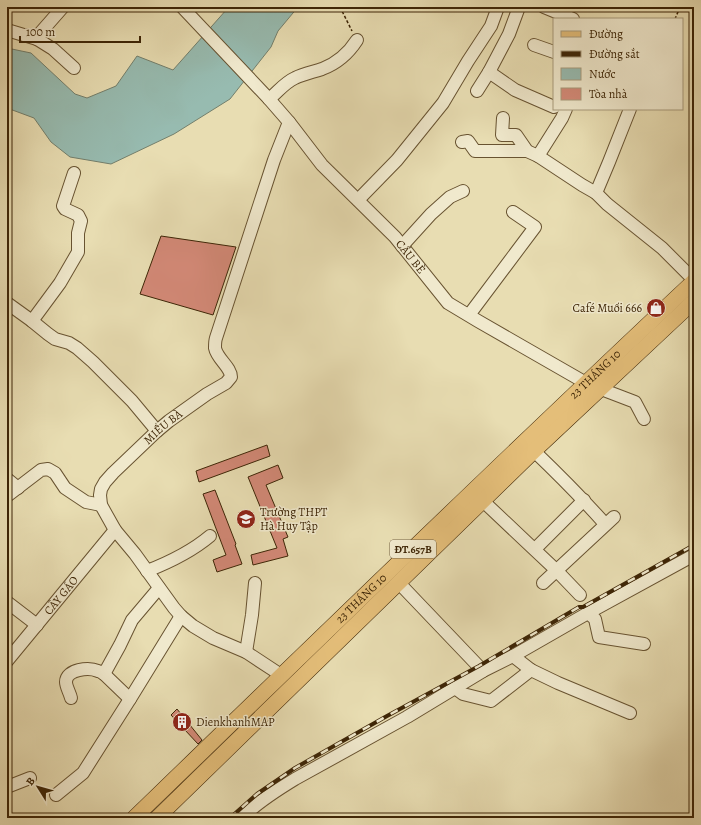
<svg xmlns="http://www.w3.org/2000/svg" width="701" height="825" font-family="Alegreya,serif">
  <rect width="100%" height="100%" fill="#e8ddb2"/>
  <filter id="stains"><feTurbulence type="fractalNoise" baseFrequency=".005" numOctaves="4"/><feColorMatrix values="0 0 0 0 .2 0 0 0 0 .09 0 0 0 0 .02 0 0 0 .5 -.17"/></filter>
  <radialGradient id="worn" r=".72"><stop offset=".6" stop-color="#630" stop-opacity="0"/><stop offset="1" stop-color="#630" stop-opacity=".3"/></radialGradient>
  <path fill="#97bbb0" stroke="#737f6c" d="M228 7H298L278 31 271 47 230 99 174 134 111 164 70 157 51 142 34 118 7 108V48L31 53 75 94 87 98 116 86 137 56 173 70 227 9Z"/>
  <path fill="#d38977" stroke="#3d2506" d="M161 236 236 247 213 315 140 294Z
    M267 445 270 456 199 482 196 471Z
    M278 465 283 478 266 485 288 537 283 539 288 556 253 565 251 555 277 548 248 477Z
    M215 490 236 544 235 545 242 564 217 572 213 560 226 555 203 494Z
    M177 709 202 740 198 744 171 715Z"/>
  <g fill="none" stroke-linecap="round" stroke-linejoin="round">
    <defs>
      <g id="minor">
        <path d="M63 7 41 32 37 39 53 49 74 68"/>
        <path id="s1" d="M182 7 269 99 289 122 322 165 395 237 448 303 478 321 586 383"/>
        <path d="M544 7 573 19"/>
        <path d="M7 30 37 39"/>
        <path d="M534 45 554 52"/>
        <path d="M489 72 515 90 554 107"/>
        <path d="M477 91 489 72 509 34 519 7"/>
        <path d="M269 99C278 92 284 83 295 78 303 74 313 72 322 69 338 63 348 54 357 40"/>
        <path d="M503 118 502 135H516L527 151 538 156 582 185 596 193 607 204 662 248 694 280"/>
        <path d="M462 142 468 141 475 151H527"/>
        <path d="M538 156 562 118 566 109"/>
        <path d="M596 193 609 162 630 109"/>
        <path d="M358 200 397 160 443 103 468 61 491 26 498 7"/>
        <path d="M402 246 431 214 450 197 463 191"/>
        <path d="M7 303 32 321 48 334 55 339 69 343 77 348 93 362 132 401 157 431"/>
        <path d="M469 315 535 227 513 212"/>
        <path d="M32 321 60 283 78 252V233L81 221 78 215 65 209 63 206 74 173"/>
        <path d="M601 389 635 402 644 419"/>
        <path d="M534 451C559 475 583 499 605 524"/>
        <path d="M7 479 18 488"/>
        <path d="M7 496 41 470 48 469 55 473 65 488 86 502 101 505"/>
        <path d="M483 501 556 570 580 595"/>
        <path d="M535 549 584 500"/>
        <path d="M147 571C170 562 191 552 210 536"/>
        <path d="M399 583 483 671"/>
        <path d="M543 583 614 517"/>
        <path d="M7 602 37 625"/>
        <path d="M588 613 595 619 599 637 644 644"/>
        <path d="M246 652 252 615 255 583"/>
        <path d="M513 656 531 670 558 683 630 713"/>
        <path id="s2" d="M7 661 115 530"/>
        <path d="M104 674 130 699"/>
        <path id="s3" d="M281 675 246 652 213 638 193 626 181 616 174 608 135 554 115 530 101 505 100 495 101 489 105 482 113 473 157 431 169 421 207 394 226 383 231 377C231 367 217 359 215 348 215 345 215 341 216 338L274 160 289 122"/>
        <path d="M455 688 463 694 491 701 531 670"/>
        <path d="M71 698C70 693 66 687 66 682 66 669 89 667 98 671 100 671 102 673 104 674L120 645 132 620 159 588"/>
        <path d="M7 787 30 778"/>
        <path d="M56 795 83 773 130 699 181 616"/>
        <path d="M242 818C256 803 277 790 295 779L407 717 483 671 513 656 588 613 694 555"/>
      </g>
      <g id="major">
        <path id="s4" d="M134 818C320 638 505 458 694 281"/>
        <path d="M157 818 534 451 694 301"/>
      </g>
    </defs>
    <use href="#minor" stroke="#685331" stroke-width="14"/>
    <use href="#major" stroke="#3d2506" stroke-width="16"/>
    <path stroke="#3d2506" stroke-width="1.5" stroke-dasharray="3 2" stroke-linecap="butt" d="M340 7 352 31
      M675 19 680 7"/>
    <use href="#minor" stroke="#f0e9cd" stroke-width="12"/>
    <use href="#major" stroke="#e4be79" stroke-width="15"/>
    <defs>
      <path id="rail" d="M230 818 257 794 295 768 387 716 479 666 579 607H583L694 545"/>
    </defs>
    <use href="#rail" stroke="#3d2506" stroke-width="4"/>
    <use href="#rail" stroke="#f0e9cd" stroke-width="2.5" stroke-dasharray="8" stroke-linecap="butt"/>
  </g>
  <defs>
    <symbol id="shop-disc" viewBox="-11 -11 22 22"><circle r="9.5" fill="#8f2418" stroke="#f0e9cd"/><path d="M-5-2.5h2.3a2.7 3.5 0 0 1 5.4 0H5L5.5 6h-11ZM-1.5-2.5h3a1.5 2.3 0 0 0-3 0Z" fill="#fff"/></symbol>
    <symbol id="school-disc" viewBox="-11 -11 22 22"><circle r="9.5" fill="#8f2418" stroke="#f0e9cd"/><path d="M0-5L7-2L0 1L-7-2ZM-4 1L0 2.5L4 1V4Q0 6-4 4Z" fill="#fff"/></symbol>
    <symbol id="building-disc" viewBox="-11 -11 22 22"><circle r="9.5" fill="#8f2418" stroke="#f0e9cd"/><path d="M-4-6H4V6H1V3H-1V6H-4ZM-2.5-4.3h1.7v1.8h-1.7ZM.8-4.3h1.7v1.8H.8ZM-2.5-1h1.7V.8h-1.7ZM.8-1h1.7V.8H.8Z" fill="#fff"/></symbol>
  </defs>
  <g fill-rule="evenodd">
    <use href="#shop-disc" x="645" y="297" width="22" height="22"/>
    <use href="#school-disc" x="235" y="508" width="22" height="22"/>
    <use href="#building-disc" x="171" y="711" width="22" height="22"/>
  </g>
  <g text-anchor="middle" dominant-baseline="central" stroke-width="3" stroke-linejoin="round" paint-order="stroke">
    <rect fill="#f0e9cd" stroke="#736042" stroke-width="1" x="390" y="540" width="46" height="18" rx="3"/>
    <g font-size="11" font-weight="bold" fill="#3d2506">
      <text x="413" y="549">ĐT.657B</text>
    </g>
    <g font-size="12" fill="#3d2506" stroke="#f0e9cd">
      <text stroke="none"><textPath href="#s1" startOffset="339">CẦU BÈ</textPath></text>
      <text stroke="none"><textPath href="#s4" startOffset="640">23 THÁNG 10</textPath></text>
      <text stroke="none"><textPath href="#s3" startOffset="358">MIẾU BÀ</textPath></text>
      <text stroke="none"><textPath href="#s2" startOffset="85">CÂY GÁO</textPath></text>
      <text stroke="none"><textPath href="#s4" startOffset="316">23 THÁNG 10</textPath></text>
    </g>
    <g font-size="12" fill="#3d2506" stroke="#f0e9cd" text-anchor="start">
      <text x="642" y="308" text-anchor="end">Café Muối 666</text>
      <text x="260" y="512">Trường THPT<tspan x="260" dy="14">Hà Huy Tập</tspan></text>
      <text x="196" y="722">DienkhanhMAP</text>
    </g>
  </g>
  <rect width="701" height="825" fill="none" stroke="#e8ddb2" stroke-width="24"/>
  <rect x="8" y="8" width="685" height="809" fill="none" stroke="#3d2506" stroke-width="2"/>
  <rect x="12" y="12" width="677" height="801" fill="none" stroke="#3d2506"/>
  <rect x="553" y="18" width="130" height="92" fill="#f0e9cd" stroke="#a89b7d"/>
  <rect x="561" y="31" width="20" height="6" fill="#e4be79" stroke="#a89b7d"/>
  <text x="589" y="38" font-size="12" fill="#3d2506">Đường</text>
  <rect x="561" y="51" width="20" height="6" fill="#3d2506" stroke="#a89b7d"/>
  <text x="589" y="58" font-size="12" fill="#3d2506">Đường sắt</text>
  <rect x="561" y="68" width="20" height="12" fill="#97bbb0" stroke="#a89b7d"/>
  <text x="589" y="78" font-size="12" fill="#3d2506">Nước</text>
  <rect x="561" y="88" width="20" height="12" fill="#d38977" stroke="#a89b7d"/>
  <text x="589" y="98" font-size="12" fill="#3d2506">Tòa nhà</text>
  <g transform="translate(38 787) rotate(307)" stroke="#f0e9cd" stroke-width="3" paint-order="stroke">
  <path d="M0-3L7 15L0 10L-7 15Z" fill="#3d2506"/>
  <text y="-6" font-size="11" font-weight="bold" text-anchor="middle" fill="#3d2506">B</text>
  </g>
  <path d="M20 36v6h120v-6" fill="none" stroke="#3d2506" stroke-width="2"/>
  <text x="26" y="36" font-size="12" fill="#3d2506" stroke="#f0e9cd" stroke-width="3" paint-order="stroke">100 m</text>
  <rect width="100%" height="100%" filter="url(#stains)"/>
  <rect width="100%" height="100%" fill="url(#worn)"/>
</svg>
